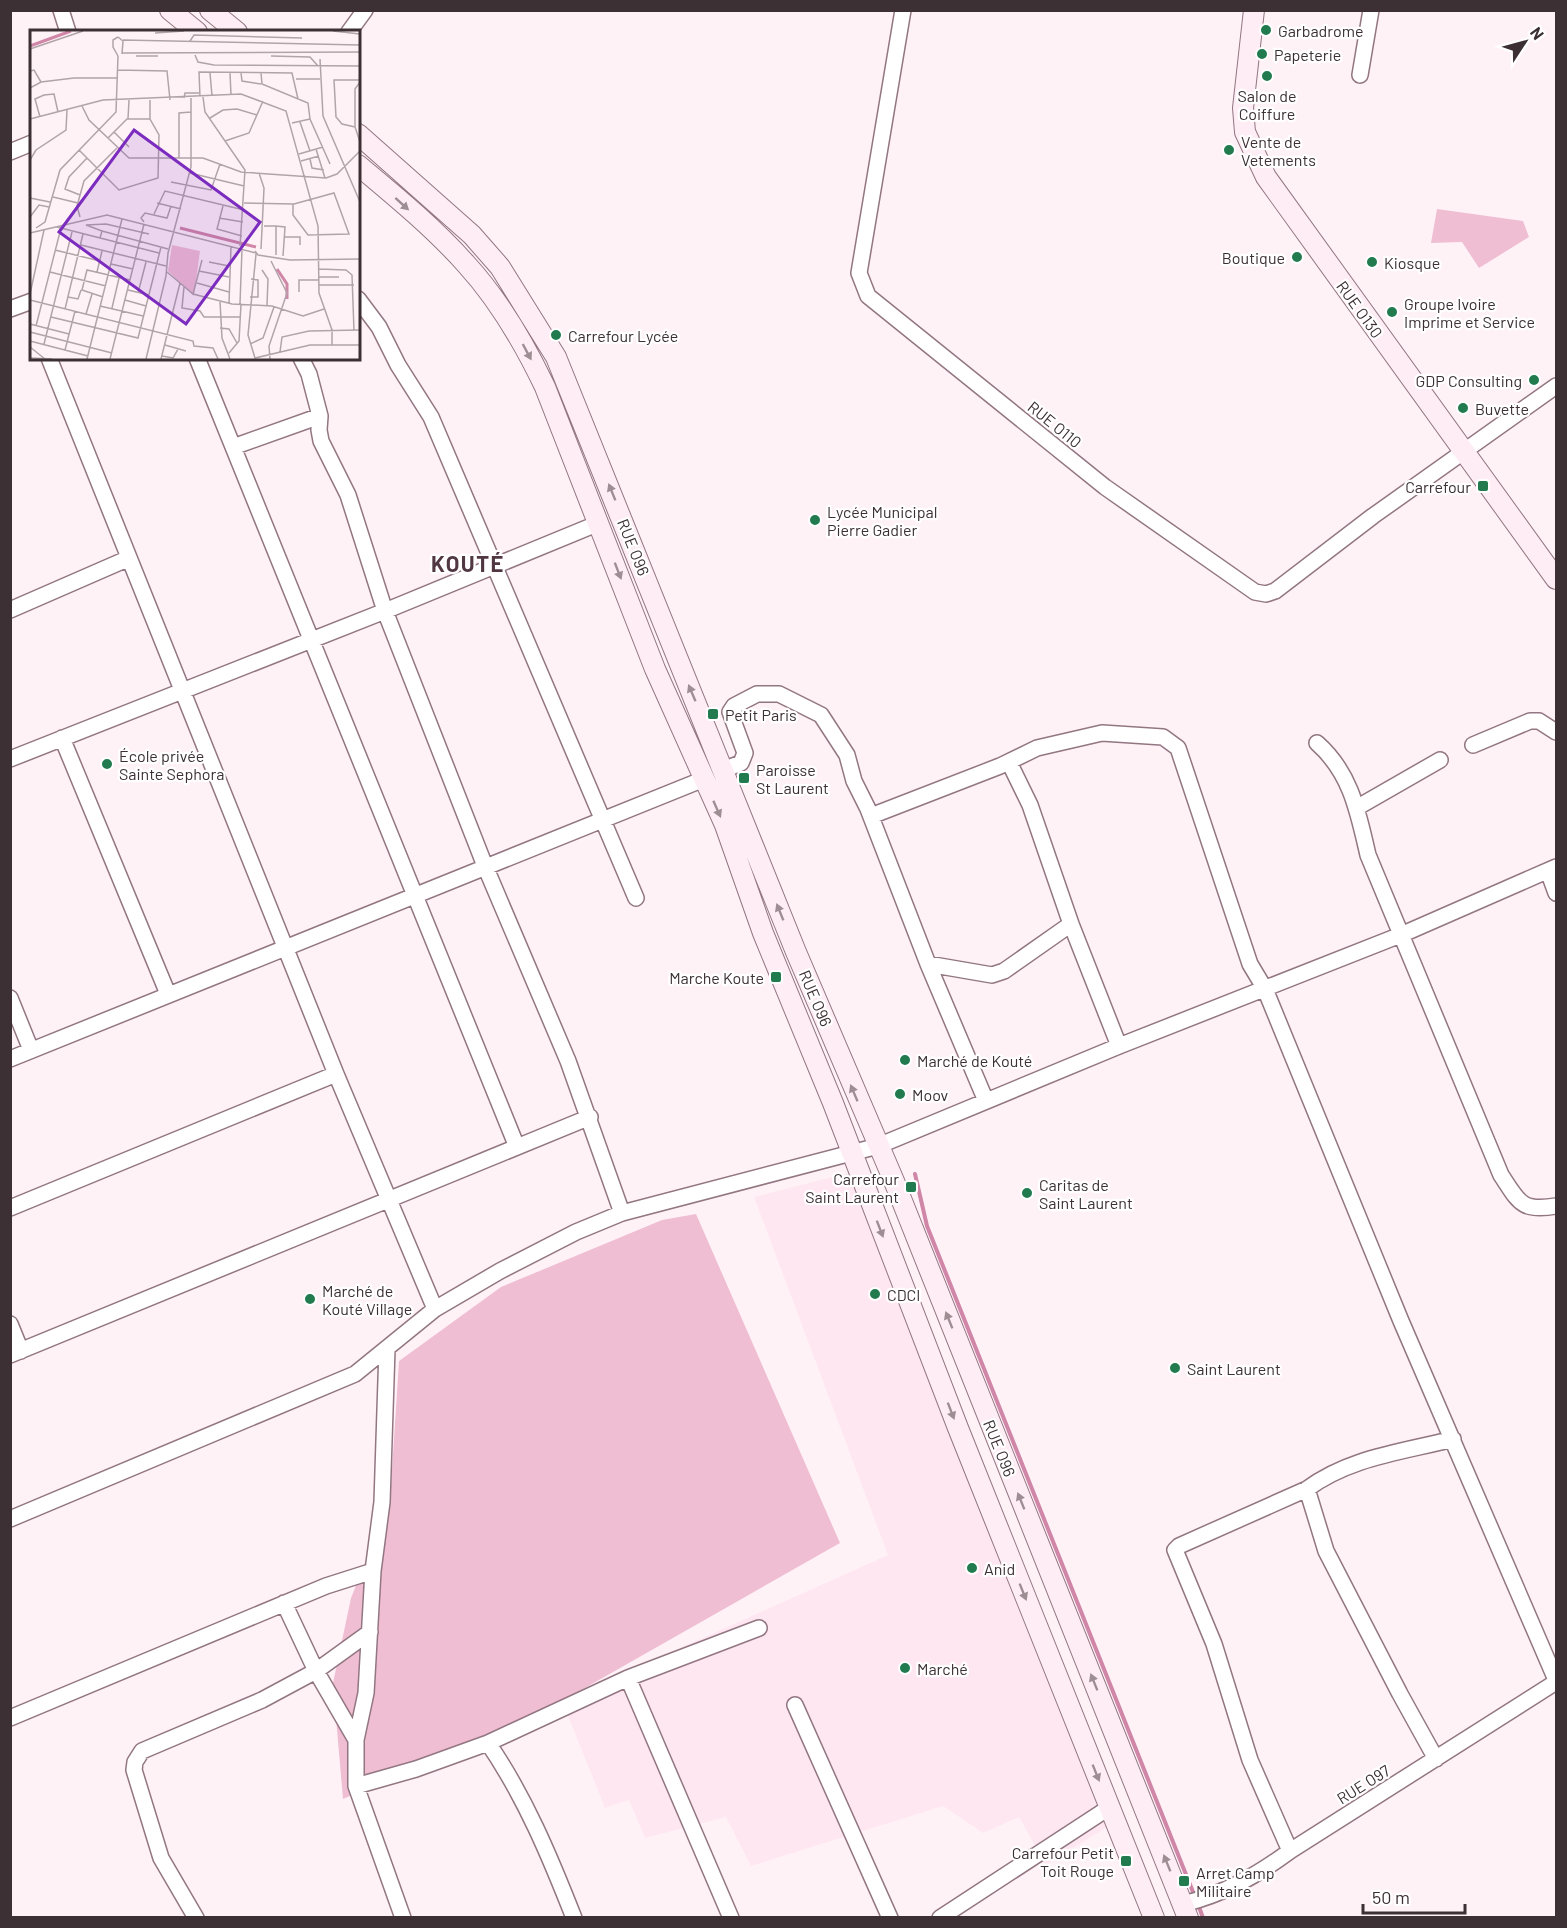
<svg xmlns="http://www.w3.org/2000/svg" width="1567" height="1928" font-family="Barlow,sans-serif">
  <rect width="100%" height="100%" fill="#fff2f7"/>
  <path fill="#ffe7f1" d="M848 1173 986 1511 1107 1827 1046 1865 1019 1817 983 1833 943 1806 751 1866 726 1817 645 1838 629 1800 605 1808 562 1701 888 1555 754 1197Z"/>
  <path fill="#f0bed3" d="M1437 209 1523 221 1529 237 1479 268 1462 242 1431 243Z
    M696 1214 840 1543 562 1701 343 1799 333 1683 351 1598 390 1501 399 1361 501 1287 662 1220Z"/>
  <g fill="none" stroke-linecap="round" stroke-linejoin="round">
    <path stroke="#cf86a7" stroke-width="4" d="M915 1174 927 1226 1195 1897
      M1198 1904 1203 1918"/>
    <defs>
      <path id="street" d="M61 10 68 32
        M903 10 859 273 868 296 1105 487 1255 592 1266 594 1275 591 1373 516 1556 386
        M349 32 365 10
        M1360 75 1371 10
        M10 152 32 143
        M358 299 379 327 398 365 431 417 636 898
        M10 309 32 301
        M49 358 336 1074 435 1309
        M197 358 517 1147
        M320 416 319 430 321 441 348 495 385 611 485 866 568 1061 622 1213
        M233 447 320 416 309 374 301 358
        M10 610 127 559
        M62 738 168 994
        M1317 743C1351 773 1358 812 1368 855L1501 1175C1519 1202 1521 1212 1556 1206
        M1473 745 1530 721H1539L1556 732
        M10 759 385 611 599 523
        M1009 762 1030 805 1071 924 1119 1046
        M723 770 741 763 745 753 730 712 734 706 757 694H779L821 715 847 755 854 781 868 809 928 964 992 975 1004 971 1071 924
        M1358 807 1440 760
        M871 816 1000 766 1037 748 1102 733 1163 737 1178 748 1250 964 1265 989 1401 1321 1556 1680
        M1548 871 1556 893
        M928 964 986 1101
        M10 998 31 1050
        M10 1059 704 779
        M10 1208 336 1074
        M10 1324 21 1351
        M10 1355 590 1117
        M1307 1489 1326 1551 1400 1694 1436 1759
        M10 1519 355 1374 435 1309 500 1271 576 1232 622 1213 878 1146 1119 1046 1403 934 1556 867
        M373 1571 366 1693 356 1740V1786L403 1918
        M284 1603 316 1671 356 1740
        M628 1678 731 1918
        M795 1705 890 1918
        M10 1718 326 1586 373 1571 382 1502 387 1349
        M488 1743C525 1797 550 1857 574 1918
        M356 1786 416 1769 488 1743 628 1678 759 1628
        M1290 1851 1250 1760 1214 1644 1175 1550 1179 1546 1307 1489C1350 1457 1403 1452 1453 1439
        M1183 1904C1224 1894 1256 1876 1290 1851L1556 1682
        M196 1918 161 1858 134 1770 135 1762 142 1751 262 1700 316 1671 370 1632
        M940 1918 1110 1807"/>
      <path id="secondary" d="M170 10 197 32
        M210 10 237 32
        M1254 10 1243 108 1245 132 1266 177 1556 579
        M358 134 472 235 500 267 556 357 796 952 894 1181 1188 1918
        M358 165C395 196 434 228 466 264 499 300 524 343 545 387L655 669 725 825 763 933 833 1103 958 1428 1154 1918"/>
    </defs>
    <use href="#street" stroke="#927682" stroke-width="18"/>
    <use href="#secondary" stroke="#927682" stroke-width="22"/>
    <use href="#street" stroke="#fff" stroke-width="15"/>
    <use href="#secondary" stroke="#feedf4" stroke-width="20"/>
  </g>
  <defs><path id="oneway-solid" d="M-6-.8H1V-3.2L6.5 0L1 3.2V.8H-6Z" transform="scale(1.5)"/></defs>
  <g fill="#9d8e94">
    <use href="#oneway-solid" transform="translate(402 204) rotate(42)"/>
    <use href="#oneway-solid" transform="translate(527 352) rotate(62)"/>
    <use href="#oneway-solid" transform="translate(612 492) rotate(-112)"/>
    <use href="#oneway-solid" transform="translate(618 571) rotate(69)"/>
    <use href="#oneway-solid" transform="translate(692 693) rotate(-113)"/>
    <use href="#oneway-solid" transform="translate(717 809) rotate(66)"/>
    <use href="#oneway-solid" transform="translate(780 912) rotate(-112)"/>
    <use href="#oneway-solid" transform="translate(854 1093) rotate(-113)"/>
    <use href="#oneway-solid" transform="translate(880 1229) rotate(69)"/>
    <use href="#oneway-solid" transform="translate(949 1320) rotate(-112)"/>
    <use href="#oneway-solid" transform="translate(951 1411) rotate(69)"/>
    <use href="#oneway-solid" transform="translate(1021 1501) rotate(-112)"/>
    <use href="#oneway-solid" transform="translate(1023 1592) rotate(68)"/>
    <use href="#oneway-solid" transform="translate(1094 1682) rotate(-112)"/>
    <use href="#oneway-solid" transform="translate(1096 1773) rotate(68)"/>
    <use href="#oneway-solid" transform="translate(1167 1863) rotate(-112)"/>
  </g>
  <g fill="#217b4f" stroke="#fff" stroke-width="2">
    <circle cx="1266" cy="30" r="6"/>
    <circle cx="1262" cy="54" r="6"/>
    <circle cx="1267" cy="76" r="6"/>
    <circle cx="1229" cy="150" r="6"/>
    <circle cx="1297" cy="257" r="6"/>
    <circle cx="1372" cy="262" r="6"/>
    <circle cx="1392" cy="312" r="6"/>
    <circle cx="556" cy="335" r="6"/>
    <circle cx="1534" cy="380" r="6"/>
    <circle cx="1463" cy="408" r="6"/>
    <rect x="1477" y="480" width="12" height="12" rx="3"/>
    <circle cx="815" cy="520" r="6"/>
    <rect x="707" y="708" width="12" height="12" rx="3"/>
    <circle cx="107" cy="764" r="6"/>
    <rect x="738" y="772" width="12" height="12" rx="3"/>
    <rect x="770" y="971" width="12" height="12" rx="3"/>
    <circle cx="905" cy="1060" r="6"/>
    <circle cx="900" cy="1094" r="6"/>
    <rect x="905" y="1181" width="12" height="12" rx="3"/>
    <circle cx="1027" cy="1193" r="6"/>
    <circle cx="875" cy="1294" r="6"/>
    <circle cx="310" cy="1299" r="6"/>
    <circle cx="1175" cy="1368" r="6"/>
    <circle cx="972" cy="1568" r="6"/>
    <circle cx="905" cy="1668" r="6"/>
    <rect x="1120" y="1855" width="12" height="12" rx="3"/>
    <rect x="1178" y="1875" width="12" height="12" rx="3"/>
  </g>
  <g text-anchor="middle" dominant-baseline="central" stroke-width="4.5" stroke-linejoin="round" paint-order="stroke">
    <g font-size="16" fill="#3c3035" stroke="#fff" text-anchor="start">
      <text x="1278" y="30">Garbadrome</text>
      <text x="1274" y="54">Papeterie</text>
      <text x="1267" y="95" text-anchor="middle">Salon de<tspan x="1267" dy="18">Coiffure</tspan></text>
      <text x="1241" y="141">Vente de<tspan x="1241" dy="18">Vetements</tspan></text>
      <text x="1285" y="257" text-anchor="end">Boutique</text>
      <text x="1384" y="262">Kiosque</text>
      <text x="1404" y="303">Groupe Ivoire<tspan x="1404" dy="18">Imprime et Service</tspan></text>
      <text x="568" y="335">Carrefour Lycée</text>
      <text x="1522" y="380" text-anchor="end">GDP Consulting</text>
      <text x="1475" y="408">Buvette</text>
      <text x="1471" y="486" text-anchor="end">Carrefour</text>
      <text x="827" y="511">Lycée Municipal<tspan x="827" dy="18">Pierre Gadier</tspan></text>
      <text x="725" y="714">Petit Paris</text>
      <text x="119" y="755">École privée<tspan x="119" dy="18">Sainte Sephora</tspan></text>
      <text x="756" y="769">Paroisse<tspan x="756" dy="18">St Laurent</tspan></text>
      <text x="764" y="977" text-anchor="end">Marche Koute</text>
      <text x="917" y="1060">Marché de Kouté</text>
      <text x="912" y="1094">Moov</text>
      <text x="899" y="1178" text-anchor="end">Carrefour<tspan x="899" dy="18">Saint Laurent</tspan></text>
      <text x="1039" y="1184">Caritas de<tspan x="1039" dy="18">Saint Laurent</tspan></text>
      <text x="322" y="1290">Marché de<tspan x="322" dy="18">Kouté Village</tspan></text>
      <text x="887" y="1294">CDCI</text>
      <text x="1187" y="1368">Saint Laurent</text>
      <text x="984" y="1568">Anid</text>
      <text x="917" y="1668">Marché</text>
      <text x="1114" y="1852" text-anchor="end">Carrefour Petit<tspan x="1114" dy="18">Toit Rouge</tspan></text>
      <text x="1196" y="1872">Arret Camp<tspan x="1196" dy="18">Militaire</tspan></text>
    </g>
    <g font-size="16" fill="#3c3035" stroke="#fff">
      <text transform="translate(1360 309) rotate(54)">RUE O130</text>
      <text transform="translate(1055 424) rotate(39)">RUE O110</text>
      <text transform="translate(634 547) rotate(68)">RUE O96</text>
      <text transform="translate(816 998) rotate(67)">RUE O96</text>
      <text transform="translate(1000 1448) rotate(68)">RUE O96</text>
      <text transform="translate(1363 1784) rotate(-32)">RUE O97</text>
    </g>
    <g font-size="22" font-weight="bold" letter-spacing="1.5" fill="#503742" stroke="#fff">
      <text x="468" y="563">KOUTÉ</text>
    </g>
  </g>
  <g transform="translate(30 30)">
    <rect width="330" height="330" fill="#fff2f7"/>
    <path d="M142 215 170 221 164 266 138 241Z" fill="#f0bed3"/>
    <path fill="none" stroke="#cf86a7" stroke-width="3" d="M0 16 41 1M150 198 226 217M247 239 257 254V269"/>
    <path fill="none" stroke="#b1a4a9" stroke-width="1.5" d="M303 1 330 4M125 3 154 1M88 7 93 11 92 24M93 10 330 15M160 11 164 5 272 8M0 19 53 1M92 23 330 22M165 25 168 32 184 35 330 36M88 26 83 17V10L88 7M106 26H128M241 26 280 27 288 36M290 29 293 86 330 172M87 40 137 41 140 70M0 41 4 40 11 52M180 43 182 66M200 43 201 65M211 43 212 51 231 54M231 43 232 54 278 73 280 89 300 134M266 49H290M330 52 325 59V97L330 112M0 58 11 52 44 48H87M170 67 169 42 262 43 268 69M173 67 175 82 215 140 210 216M154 68 155 63H169M52 76 59 90 99 128H173L211 142 296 148 307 144 330 121M10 87 5 69 14 65 24 64 28 82M180 88 193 80 207 79 227 85M0 89 73 70 211 64 256 81 288 196 289 263 302 300V315M98 89 99 70M270 92 280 121M262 93 280 89M325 97 312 94 306 87 304 50H330M84 102 99 117M78 108 97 89H120M195 111 219 103 233 71M286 119 295 148M49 120 89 160 128 148 129 105 120 89V70M269 124 293 117M149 128V83L161 82M280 129 282 138 294 140M0 130 6 120 36 100 37 80M271 131 289 126M160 143 214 156M229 143 234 158 231 219M141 152 181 160 190 134M50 165 35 159 39 147 57 128M23 167 48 173M0 168 20 172M127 173 151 179M214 173 264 174 304 163 319 204 278 205 263 185V174M193 176 187 199 212 206M124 184 135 161 214 180M0 187 9 175 19 177M50 187 47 176 54 151 87 118M189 188 213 192M114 192 111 188 115 183 137 188 141 176M234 196H246V225M246 196 255 197 253 226M27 197 129 223M6 198 15 192 30 140 86 82 88 26M72 201 138 219M0 203 77 185 226 223M255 207H270V215M70 208 72 201 56 195 76 194 119 204M51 215 136 236M25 220 70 231M225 221 228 225 260 230 330 229M226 224 218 305 225 328 280 315H330M179 232 199 236M81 234 103 239M289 239 316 240 322 245 324 301M232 240 238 249 237 275M169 241 199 247M20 242 76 256M67 242 72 221M288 247H309M150 253 163 264 202 274 242 276 273 286 294 279M167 253 199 262M289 255H324M154 257 152 278 170 281 174 287H210M98 260 119 265M269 262V250H288M108 263 116 232M0 264 14 200M163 264 172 230M38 267 48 269 51 260M73 267 52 260 57 240 100 250M220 267H228V250L221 249M0 270 163 311 164 316 183 318 188 329M95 270 116 276M190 271 192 308 200 329M199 273 201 217M210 274 212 219M70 276 113 286M82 278 89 248M35 279 53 204M56 284 62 264M21 287 108 308 131 217M0 294 39 304M6 296 31 198M190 298 199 299 207 313M0 302 82 323M0 311 58 326M14 314 42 202M220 314 233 308 244 277M135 315 156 321M0 317 15 329M35 320 45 281M250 322 252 307 279 301 330 300M199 323 209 311 211 274M132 326 143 328 148 319M0 328 22 329M57 329 92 189M80 329 114 194M116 329 136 246 138 223 161 137V68M131 329 150 253 137 242M240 329 239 316 257 263 241 231"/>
    <path fill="#7b2cbf" fill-opacity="0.15" stroke="#7b2cbf" stroke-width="3" d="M104 100 230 192 156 294 29 202Z"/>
    <rect width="330" height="330" fill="none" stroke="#3c3035" stroke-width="3"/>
  </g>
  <rect width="1567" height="1928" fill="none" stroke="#3c3035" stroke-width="24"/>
  <g transform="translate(1525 42) rotate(54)" stroke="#ffffff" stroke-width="4.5" paint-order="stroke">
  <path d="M0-4.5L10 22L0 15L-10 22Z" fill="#3c3035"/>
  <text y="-9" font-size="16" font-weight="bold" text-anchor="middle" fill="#3c3035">N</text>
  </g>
  <path d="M1363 1904v9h102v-9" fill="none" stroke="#3c3035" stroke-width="3"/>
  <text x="1372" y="1904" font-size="18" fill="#3c3035" stroke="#ffffff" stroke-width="4.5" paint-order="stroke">50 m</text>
</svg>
